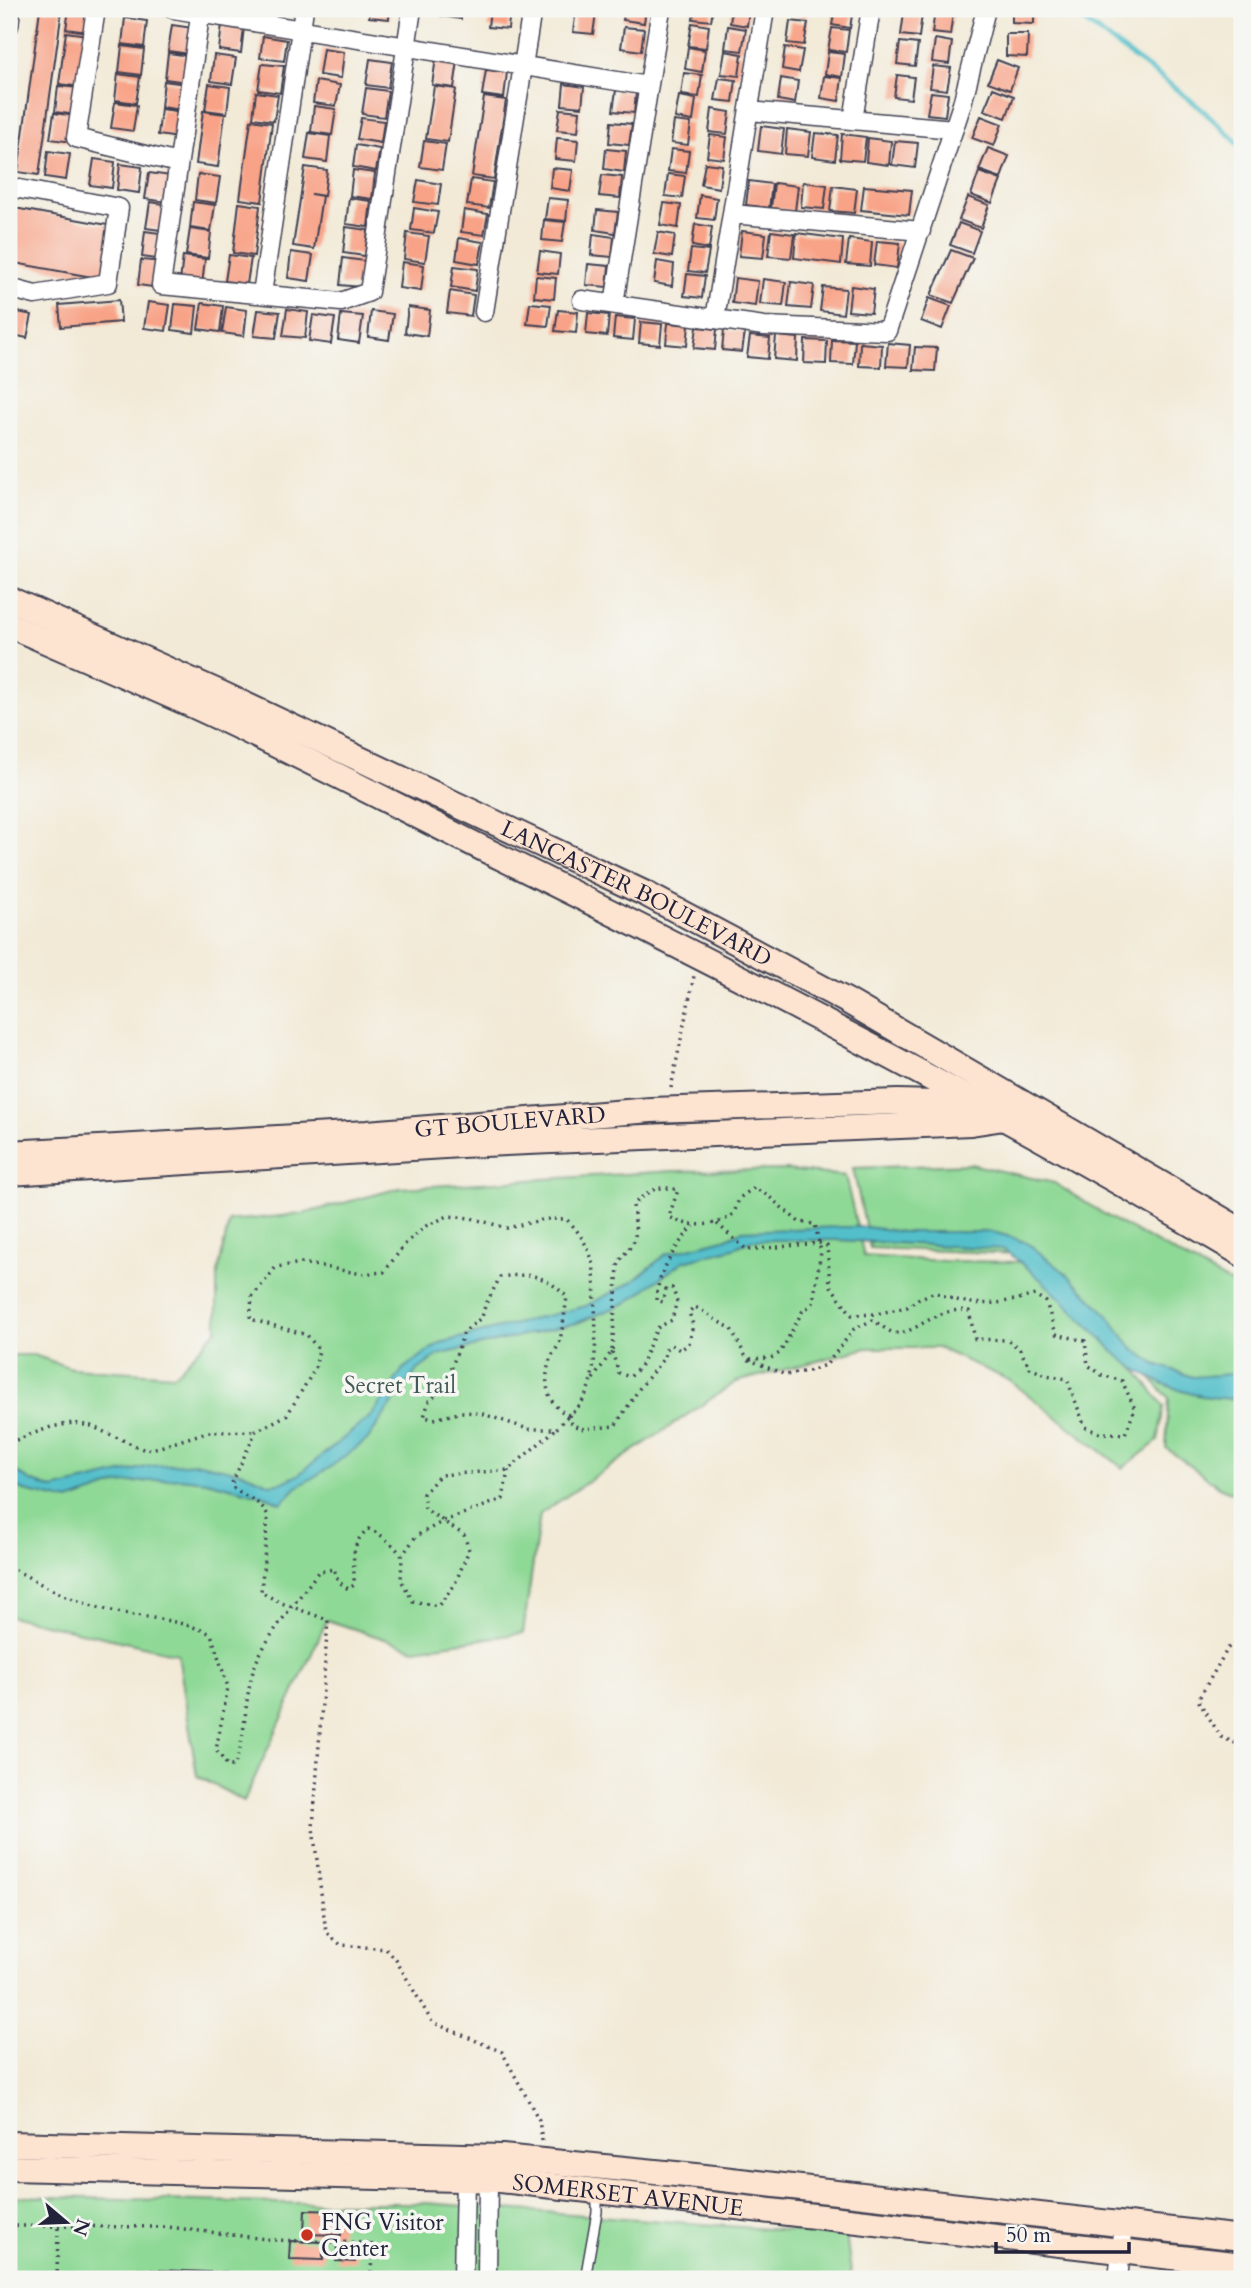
<svg xmlns="http://www.w3.org/2000/svg" width="1251" height="2288" font-family="Cardo,serif">
  <rect width="100%" height="100%" fill="#f6f6f2"/>
  <filter id="ink" filterUnits="userSpaceOnUse"><feTurbulence type="fractalNoise" baseFrequency=".0143" numOctaves="2"/><feDisplacementMap in="SourceGraphic" scale="14" xChannelSelector="R" yChannelSelector="G"/><feConvolveMatrix kernelMatrix="1 2 1 2 8 2 1 2 1" color-interpolation-filters="sRGB"/></filter>
  <filter id="wash" filterUnits="userSpaceOnUse"><feTurbulence type="fractalNoise" baseFrequency=".00686" numOctaves="4" result="noise"/><feDisplacementMap in="SourceGraphic" scale="28" xChannelSelector="R" yChannelSelector="G"/><feGaussianBlur stdDeviation="1.57" result="paint"/><feColorMatrix in="noise" values="0 0 0 0 0 0 0 0 0 0 0 0 0 0 0 0 0 1.4 0 .05"/><feComposite in="paint" operator="in"/></filter>
  <g filter="url(#wash)">
    <rect width="100%" height="100%" fill="#f2ead7"/>
    <path fill="#8fd996" stroke="#587e68" stroke-width="2" d="M970 1164 1054 1183 1112 1219 1242 1289V1496L1221 1488 1166 1448 1169 1398 1093 1317 1021 1254 870 1248 853 1168Z
      M786 1170 845 1176 864 1256 943 1261 1026 1262 1065 1295 1136 1370 1164 1406 1158 1441 1123 1468 1009 1380 938 1348H867L736 1382 540 1514 523 1633 415 1649 327 1620 244 1801 197 1776 178 1654 9 1616V1355H34L71 1368 174 1375 217 1330V1277L229 1221 302 1214 400 1188 673 1171Z
      M9 2196 277 2203H426L846 2235 852 2279H9Z"/>
    <path fill="#52bfca" stroke="#3a7082" stroke-width="2" d="M839 1227H866L903 1232H993L1011 1237 1027 1243 1067 1274 1105 1312 1132 1347 1155 1364 1193 1377 1242 1373V1398C1199 1402 1156 1385 1122 1359 1115 1354 1109 1346 1103 1340 1070 1309 1040 1275 1003 1249L837 1240H752L734 1248 684 1261 626 1303 577 1323 438 1355 417 1371 405 1385 367 1440 329 1468 297 1487 281 1503 265 1496 206 1481 180 1478 118 1484 69 1501 24 1491 9 1484V1467L31 1481 53 1489 151 1466 199 1463 244 1473 271 1484 283 1482 298 1475 372 1415 403 1369 440 1343 586 1306 632 1282 666 1254 724 1239 742 1231Z"/>
    <g fill="none" stroke-linecap="round" stroke-linejoin="round">
      <path stroke="#52bfca" stroke-width="5" d="M1075 9 1074 13C1130 58 1194 95 1242 148"/>
    </g>
    <g id="blocks">
      <path fill="#f8a387" d="M40 9 62 10 39 175 18 172Z
        M69 9H91L88 32 66 29Z
        M370 9H390L389 19 369 17Z
        M442 9H462L461 19 441 16Z
        M490 9H510L508 29 488 27Z
        M625 9H646L644 23 623 20Z
        M695 9H713L711 21 693 19Z
        M732 9H749L747 26 730 23Z
        M789 9H807L806 17 789 14Z
        M835 9H853L850 28 832 25Z
        M1012 9H1034V24L1012 23Z
        M576 10 596 13 593 34 573 32Z
        M935 10 953 13 950 35 932 33Z
        M904 13 922 15 919 37 901 35Z
        M125 18 147 21 144 47 122 44Z
        M790 21 808 23 804 45 787 43Z
        M692 23 709 26 706 48 688 46Z
        M222 24 244 27 241 53 219 50Z
        M172 25 193 28 190 54 168 51Z
        M728 26 746 29 742 51 725 49Z
        M624 27 644 29 641 51 621 48Z
        M832 28 849 30 846 52 828 50Z
        M66 32 88 35 81 87 59 84Z
        M1006 34H1028L1027 57 1006 56Z
        M263 36 287 40 284 61 260 58Z
        M935 39 952 42 949 64 932 62Z
        M900 42 918 44 915 66 897 64Z
        M122 46 144 49 141 75 119 72Z
        M688 47 705 50 702 72 685 69Z
        M785 47 803 50 799 72 782 69Z
        M323 49 344 52 341 78 319 75Z
        M725 51 742 54 739 76 721 74Z
        M828 52 845 54 842 77 825 74Z
        M168 53 190 56 187 82 165 79Z
        M214 55 236 58 232 84 211 81Z
        M436 58 458 61 454 88 432 85Z
        M370 59 392 62 388 88 366 85Z
        M997 60 1018 68 1010 90 988 82Z
        M262 64 284 66 280 93 258 90Z
        M933 66 951 68 947 90 930 88Z
        M486 70 507 72 504 98 482 95Z
        M684 73 702 75 699 97 681 95Z
        M118 74 140 77 136 103 115 100Z
        M897 75 914 77 911 99 894 97Z
        M824 76 842 78 839 101 821 98Z
        M719 78 736 80 733 102 715 100Z
        M781 78 798 81 795 103 778 100Z
        M164 81 186 84 182 110 161 107Z
        M316 81 340 85 336 106 313 103Z
        M209 84 230 87 227 113 205 110Z
        M564 84 584 87 582 107 562 105Z
        M58 86 80 88 76 115 55 112Z
        M434 86 456 89 448 142 426 139Z
        M366 88 388 91 384 117 362 114Z
        M993 88 1014 96 1006 118 984 110Z
        M616 90 636 93 634 113 613 111Z
        M256 92 278 95 274 121 253 118Z
        M931 92 948 94 945 116 927 114Z
        M679 96 696 99 693 121 675 118Z
        M484 97 506 100 494 179 472 176Z
        M115 102 137 105 133 131 111 128Z
        M314 106 336 109 332 135 311 132Z
        M161 109 183 112 179 138 158 135Z
        M560 109 580 111 578 132 557 130Z
        M712 109 730 112 727 134 709 132Z
        M203 111 225 114 218 167 196 164Z
        M54 113 76 116 72 142 50 139Z
        M981 116 1002 124 994 146 972 138Z
        M361 118 384 121 381 143 357 139Z
        M251 120 272 123 262 202 240 199Z
        M674 121 691 123 688 145 671 143Z
        M611 122 632 124 629 145 609 143Z
        M761 126 784 129 781 154 758 151Z
        M787 129 811 132 808 156 785 154Z
        M309 133 330 136 327 162 305 159Z
        M815 133 838 135 835 160 812 157Z
        M842 134 866 137 863 161 840 159Z
        M710 135 727 137 724 159 707 157Z
        M557 138 578 140 576 161 555 159Z
        M868 138 891 141 889 165 866 162Z
        M424 141 446 144 442 170 420 167Z
        M895 141 918 143 915 168 892 165Z
        M356 145 380 149 376 171 353 167Z
        M988 148 1009 156 1001 178 979 170Z
        M606 149 626 151 624 172 604 169Z
        M671 149 689 151 686 173 668 171Z
        M48 151 70 154 66 180 45 177Z
        M94 159 115 162 112 188 90 185Z
        M705 163 722 165 719 188 701 185Z
        M120 164 142 167 139 193 117 190Z
        M305 167 327 170 324 196 311 194 322 196 314 249 293 246Z
        M552 168 573 170 570 191 550 188Z
        M353 170 375 173 372 199 350 196Z
        M979 172 1001 180 992 203 971 195Z
        M149 173 171 176 167 202 145 199Z
        M198 174 220 177 216 203 195 200Z
        M668 174 685 176 682 198 665 196Z
        M602 175 622 177 620 198 599 196Z
        M471 179 493 182 489 208 467 205Z
        M418 180 441 184 438 205 414 202Z
        M749 181 772 184 769 208 746 205Z
        M803 182 827 185 824 209 801 207Z
        M774 183 798 186 795 211 771 208Z
        M833 186 857 189 854 213 830 211Z
        M864 186 912 190 909 215 861 210Z
        M700 195 717 198 714 220 697 218Z
        M968 197 989 205 981 228 959 220Z
        M349 198 371 201 368 227 346 224Z
        M548 198 568 200 566 221 545 219Z
        M150 202 171 205 168 231 146 228Z
        M193 202 215 205 211 231 190 228Z
        M239 203 260 206 254 256 233 253Z
        M664 203 681 205 678 228 660 225Z
        M9 207 113 226 103 279 9 262Z
        M414 208 438 212 434 233 411 230Z
        M464 210 488 214 484 235 461 232Z
        M597 210 618 212 615 233 595 230Z
        M544 220 565 222 562 242 542 240Z
        M959 223 980 231 972 253 950 245Z
        M695 224 712 227 709 249 692 246Z
        M346 227 368 230 365 256 343 253Z
        M190 229 211 232 208 258 186 255Z
        M145 231 167 234 164 260 142 257Z
        M742 231 766 234 763 258 739 256Z
        M771 231 794 234 791 258 768 256Z
        M658 232 675 235 672 257 654 254Z
        M407 233 429 236 425 262 404 259Z
        M796 233 843 239 841 264 794 258Z
        M593 234 614 237 612 257 591 255Z
        M459 238 483 242 479 264 456 260Z
        M849 239 872 242 870 266 846 264Z
        M877 241 900 243 897 268 874 265Z
        M691 249 709 251 705 273 688 271Z
        M951 250 973 258 953 303 931 295Z
        M540 251 560 254 558 274 537 272Z
        M291 252 313 255 309 281 288 278Z
        M229 255 251 258 247 284 225 281Z
        M183 256 205 259 202 285 180 282Z
        M343 258 365 261 361 287 340 285Z
        M141 260 163 262 160 288 138 285Z
        M657 261 674 264 672 286 654 283Z
        M402 262 424 265 421 291 399 288Z
        M588 264 609 266 607 287 586 285Z
        M454 266 478 269 475 291 451 287Z
        M687 274 705 276 702 298 684 296Z
        M536 276 556 278 554 299 534 297Z
        M735 278 758 281 755 306 732 303Z
        M763 279 786 282 783 306 760 304Z
        M791 282 814 285 811 309 788 307Z
        M851 286 874 289 871 313 848 311Z
        M823 287 846 289 843 314 820 311Z
        M450 291 474 295 471 316 447 313Z
        M929 298 951 306 942 329 921 321Z
        M119 300 121 322 61 327 59 305Z
        M148 302 170 305 166 331 144 328Z
        M202 303 223 306 220 332 198 329Z
        M530 303 551 305 548 326 527 324Z
        M175 304 197 306 194 333 172 330Z
        M226 307 247 310 244 336 222 333Z
        M408 307 430 310 427 336 405 333Z
        M287 309 308 312 305 338 283 336Z
        M9 310 32 315 27 338 9 334Z
        M258 310 280 312 276 338 254 336Z
        M558 310 578 312 576 333 555 331Z
        M371 311 393 314 389 340 368 337Z
        M588 313 609 315 607 336 586 334Z
        M341 314 363 316 359 343 338 340Z
        M313 315 335 318 331 344 309 341Z
        M615 317 635 319 633 340 613 338Z
        M641 322 662 324 660 345 639 343Z
        M668 323 689 325 687 346 666 344Z
        M697 327 717 329 715 350 694 348Z
        M724 330 745 332 742 352 722 350Z
        M750 336 770 338 768 359 747 357Z
        M776 336 798 338 797 361 774 359Z
        M805 340 827 341 826 364 804 363Z
        M832 340 855 341 853 364 831 363Z
        M860 343 882 345 881 367 859 366Z
        M888 343 910 345 908 367 886 366Z
        M915 347 937 348 935 371 913 370Z
        M305 2210 342 2211 341 2235 304 2234Z
        M290 2241 323 2242V2260L289 2259Z
        M337 2246 356 2247 355 2262 336 2261Z"/>
    </g>
  </g>
  <g filter="url(#ink)">
    <use href="#blocks" fill-opacity="0" stroke="#414052" stroke-width="2"/>
    <g fill="none" stroke-linecap="round" stroke-linejoin="round">
      <defs>
        <path id="lane" d="M132 2279V2274L255 2279
          M585 2279 597 2212V2195"/>
        <path id="street" d="M96 9 76 138 178 163
          M173 9 648 86
          M201 9 161 285 341 302 369 292 412 9
          M9 26 11 9
          M749 111 954 129
          M853 120 871 9
          M9 187 119 208 108 283 35 295 9 288
          M732 214 921 231
          M262 294 304 9
          M582 300 764 326 887 331 962 104 986 9
          M614 304 661 9
          M484 312 532 9
          M715 319 765 9
          M463 2279 465 2179
          M487 2279 488 2179
          M1118 2279 1124 2224"/>
        <g id="secondary">
          <path id="s1" d="M9 599 220 693 646 894 847 1001 1242 1231"/>
          <path d="M9 625C70 652 132 679 194 706 299 754 402 809 506 860 756 983 1003 1112 1242 1254"/>
          <path id="s2" d="M9 1153 367 1133 651 1110 898 1102 970 1104"/>
          <path d="M9 1173 461 1145 971 1123 1004 1118"/>
          <path d="M9 2144 502 2157 696 2176 1242 2238"/>
          <path id="s3" d="M9 2168 500 2180 1242 2265"/>
        </g>
      </defs>
      <use href="#lane" stroke="#414052" stroke-width="12"/>
      <use href="#street" stroke="#414052" stroke-width="21"/>
      <use href="#secondary" stroke="#414052" stroke-width="28"/>
      <path stroke="#414052" stroke-width="3.5" stroke-dasharray="2 5" stroke-linecap="butt" d="M671 1088 694 976
        M612 1352 619 1373 630 1377 640 1367 657 1328 672 1320 677 1300 672 1288 666 1289 663 1302 656 1300C657 1274 676 1244 694 1226
        M593 1379 612 1351 618 1266C621 1257 625 1254 631 1246 639 1236 634 1218 633 1205 648 1191 657 1184 678 1190L669 1216C683 1228 718 1228 733 1214 736 1210 737 1202 740 1198 744 1194 750 1191 754 1188L767 1195 799 1222 815 1224 821 1252 813 1303 802 1312 780 1353 771 1358 749 1359
        M569 1415 572 1425 584 1429 615 1426 639 1389 664 1358 666 1349 671 1345 680 1350 689 1344 693 1325 689 1312 694 1307C709 1312 716 1323 730 1327L747 1359 786 1375 813 1370 827 1364 854 1329 873 1320C879 1324 886 1330 892 1332 915 1338 934 1305 969 1311L975 1339 1007 1340 1019 1348 1030 1368 1046 1375 1067 1379 1085 1427 1100 1433 1125 1434 1135 1409 1122 1381 1102 1375 1088 1365 1085 1341 1056 1334 1046 1302 1035 1295C996 1305 972 1309 935 1292L918 1299 907 1307 876 1314 852 1315 830 1285 827 1246 819 1243 747 1250 715 1222
        M9 1440H16L51 1427 73 1423 91 1426 145 1450 160 1447 207 1432 256 1431
        M508 1470 503 1499 444 1521 416 1536 402 1556 401 1580 413 1601 438 1606 454 1586 469 1550 464 1535 425 1509 423 1494 440 1475 508 1470 556 1429
        M9 1566C43 1586 72 1602 112 1611 145 1618 179 1619 211 1634L228 1687 216 1750 228 1766H234C249 1732 242 1691 259 1656 273 1628 299 1599 318 1572L334 1569 338 1581 348 1589 354 1585C355 1562 348 1546 368 1529 382 1534 393 1544 402 1556
        M1242 1641 1228 1648 1198 1700 1221 1737 1242 1746
        M542 2141 539 2120 502 2052 432 2022 396 1960 386 1949 341 1945 326 1932 313 1828 328 1620 279 1602 261 1592 268 1516C262 1500 242 1497 231 1485L256 1431 287 1415 315 1369 319 1350 307 1335 250 1319 252 1297 276 1267 302 1263 362 1274 384 1272 406 1243 426 1226 448 1216 471 1218 507 1228 546 1219H566C576 1228 585 1241 590 1254 596 1269 594 1288 595 1303 596 1335 600 1395 569 1415 546 1406 543 1381 550 1359 553 1352 559 1347 560 1340 563 1326 565 1311 567 1297 543 1274 532 1273 500 1277L485 1306 482 1317 464 1332 446 1384 429 1401 424 1417 434 1419 463 1412 480 1413 528 1429H556L569 1415
        M9 2226 168 2227 274 2240 372 2243 371 2279
        M57 2279 58 2226"/>
      <use href="#lane" stroke="#fff" stroke-width="9"/>
      <use href="#street" stroke="#fff" stroke-width="18"/>
      <use href="#secondary" stroke="#fde4d1" stroke-width="24"/>
    </g>
  </g>
  <circle fill="#c8321e" stroke="#f6f6f2" stroke-width="2.5" cx="307" cy="2235" r="7"/>
  <g text-anchor="middle" dominant-baseline="central" stroke-width="7" stroke-linejoin="round" paint-order="stroke">
    <g font-size="23" fill="#22223b" stroke="#f6f6f2">
      <text stroke="none"><textPath href="#s1" startOffset="693">LANCASTER BOULEVARD</textPath></text>
      <text stroke="none"><textPath href="#s2" startOffset="502">GT BOULEVARD</textPath></text>
      <text stroke="none"><textPath href="#s3" startOffset="620">SOMERSET AVENUE</textPath></text>
    </g>
    <g font-size="23" fill="#435956" stroke="#f6f6f2">
      <text x="400" y="1385">Secret Trail</text>
    </g>
    <g font-size="23" fill="#22223b" stroke="#f6f6f2" text-anchor="start">
      <text x="321" y="2222">FNG Visitor<tspan x="321" dy="26">Center</tspan></text>
    </g>
  </g>
  <rect width="1251" height="2288" fill="none" stroke="#f6f6f2" stroke-width="35"/>
  <g transform="translate(66 2222) rotate(109)" stroke="#f6f6f2" stroke-width="5" paint-order="stroke">
  <path d="M0-5L12 26L0 18L-12 26Z" fill="#22223b"/>
  <text y="-10" font-size="19" font-weight="bold" text-anchor="middle" fill="#22223b">N</text>
  </g>
  <path d="M996 2242v10h133v-10" fill="none" stroke="#22223b" stroke-width="3.5"/>
  <text x="1006" y="2242" font-size="21" fill="#22223b" stroke="#f6f6f2" stroke-width="5" paint-order="stroke">50 m</text>
</svg>
